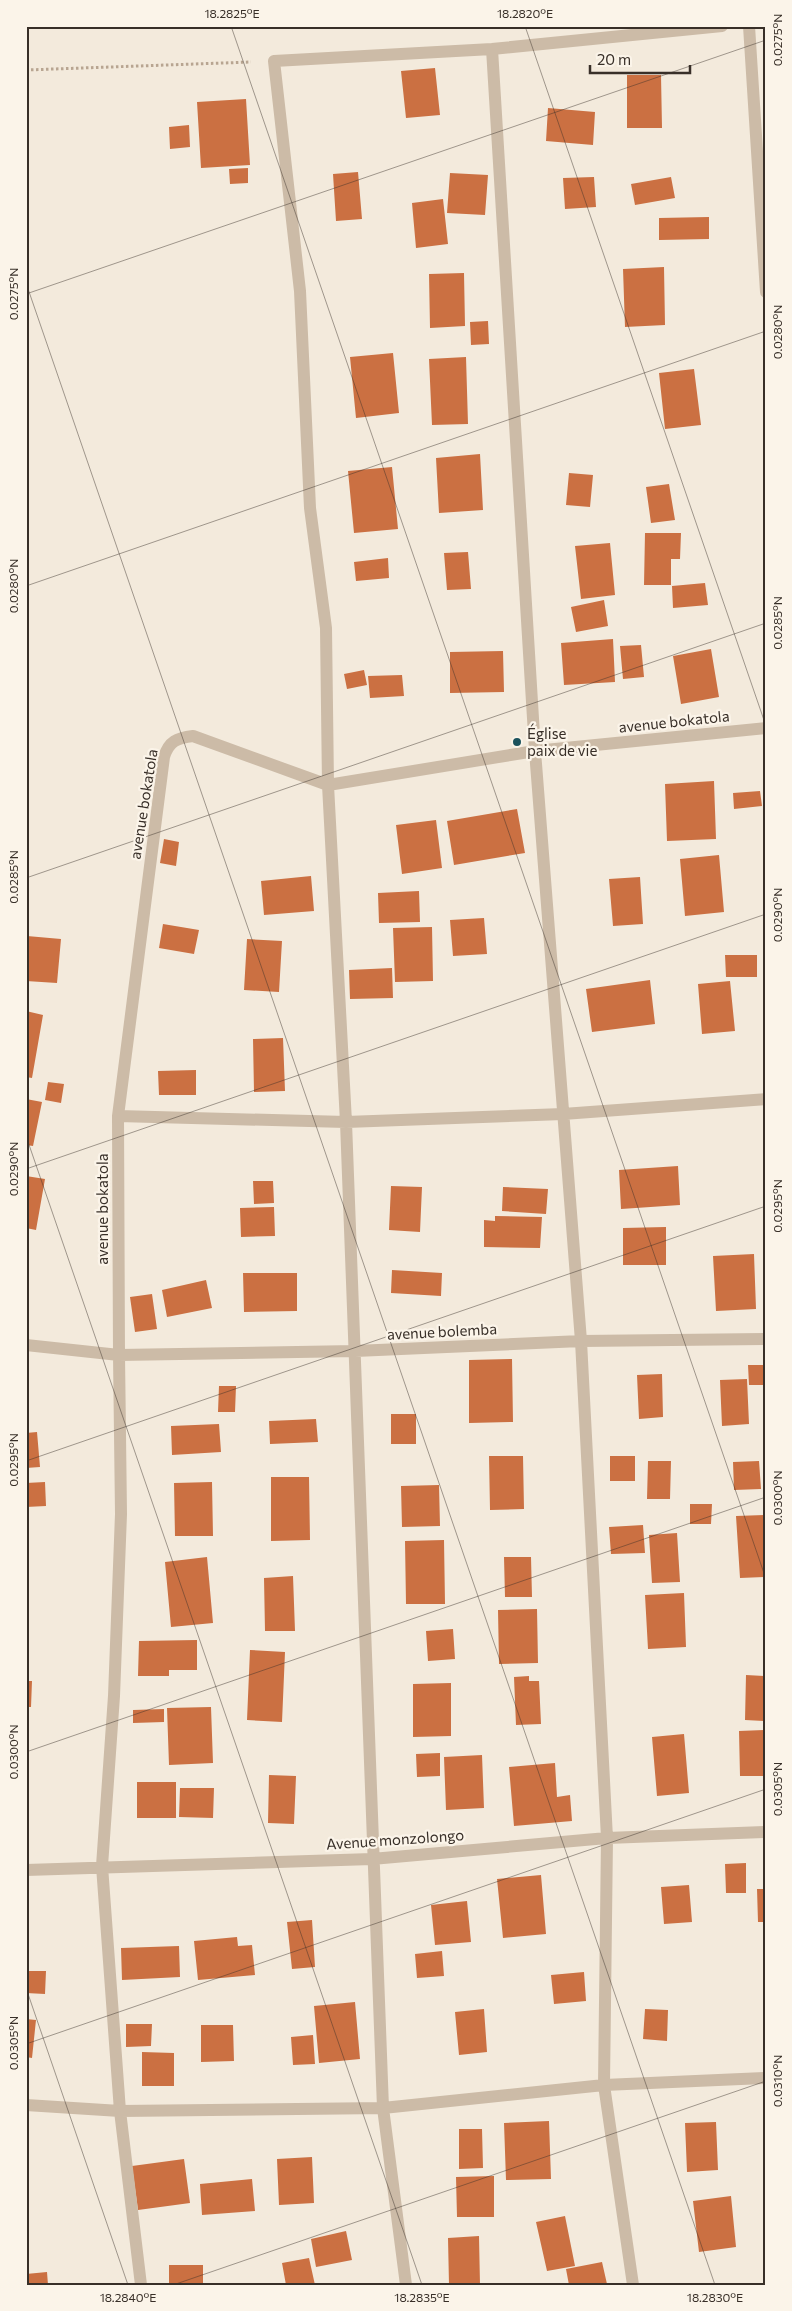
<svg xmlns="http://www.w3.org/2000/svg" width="792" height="2311" font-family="Commissioner,sans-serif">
  <rect width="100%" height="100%" fill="#f3eadc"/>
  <path fill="#cb7042" d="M435 68 440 115 406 118 401 71Z
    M627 75H661L662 128H627Z
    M246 99 250 165 201 168 197 102Z
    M548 108 595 112 593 145 546 141Z
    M189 125 190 147 170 149 169 127Z
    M248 168V183L230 184 229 169Z
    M358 172 362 219 336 221 333 174Z
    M450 173 488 175 485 215 447 213Z
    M594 177 596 207 565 209 563 178Z
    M671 177 675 198 635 205 631 184Z
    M443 199 448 244 416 248 412 203Z
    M709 217V239L659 240V218Z
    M664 267 665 325 625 327 623 269Z
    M464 273 465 326 430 328 429 274Z
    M488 321 489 344 471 345 470 322Z
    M393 353 399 413 356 418 350 357Z
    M466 357 468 424 432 425 429 359Z
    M694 369 701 425 665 429 659 373Z
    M480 454 483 510 439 513 436 458Z
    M392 467 398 529 354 533 348 471Z
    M569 473 593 475 590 507 566 505Z
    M669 484 675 520 651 523 646 487Z
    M645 533H681L680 559H671V585H644Z
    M610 543 615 595 581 599 575 546Z
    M468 552 471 589 447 590 444 553Z
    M388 558 389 578 356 581 354 562Z
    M705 583 708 605 673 608 672 586Z
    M604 600 608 626 576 632 571 607Z
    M613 639 615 682 564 685 561 643Z
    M641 645 644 677 623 679 620 646Z
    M711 649 719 697 681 704 673 656Z
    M503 651 504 692 450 693V652Z
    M364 670 367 685 347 689 344 674Z
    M402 675 404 696 370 698 368 676Z
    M714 781 716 839 667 841 665 784Z
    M760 791 762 806 734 809 733 793Z
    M517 809 525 853 454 865 447 821Z
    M436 820 442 868 402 874 396 825Z
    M164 839 179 842 176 866 160 863Z
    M719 855 724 912 685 916 680 859Z
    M311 876 314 911 264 915 261 881Z
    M640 877 643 924 613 926 609 879Z
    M419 891 420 922 379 923 378 893Z
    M484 918 487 954 453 956 450 920Z
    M163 924 199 930 194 954 159 948Z
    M432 927 433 981 395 982 393 928Z
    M27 936 61 939 57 983 26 981Z
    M247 939 282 941 279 992 244 990Z
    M725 955H757V977H726Z
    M392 968 393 998 350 999 349 970Z
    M650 980 655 1024 592 1032 586 989Z
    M730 981 735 1031 702 1034 698 984Z
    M26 1011 43 1015 32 1078 26 1077Z
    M283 1038 285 1091 254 1092 253 1039Z
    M196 1070V1095H159L158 1071Z
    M48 1082 64 1084 61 1103 45 1100Z
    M26 1099 42 1102 33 1146 26 1145Z
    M678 1166 680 1205 621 1209 619 1170Z
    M26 1176 45 1179 36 1230 26 1228Z
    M253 1181H273L274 1203 254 1204Z
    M391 1186 422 1187 420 1232 389 1230Z
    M503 1187 548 1189 546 1214 502 1211Z
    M274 1207 275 1236 241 1237 240 1208Z
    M495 1216 542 1217 540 1248 484 1247V1220L495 1221Z
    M666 1227V1265H623V1228Z
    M754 1254 756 1309 716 1311 713 1256Z
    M392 1270 442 1273 441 1296 391 1293Z
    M243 1273H297V1311L244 1312Z
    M206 1280 212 1308 167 1317 162 1290Z
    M152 1294 157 1329 135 1332 130 1297Z
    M512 1359 513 1422 469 1423V1360Z
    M748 1365H766V1385H749Z
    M662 1374 663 1417 639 1419 637 1375Z
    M747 1379 749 1424 722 1426 720 1380Z
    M219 1386H236L235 1412H218Z
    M391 1414H416V1444H391Z
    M316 1419 318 1442 270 1444 269 1421Z
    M219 1424 221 1452 172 1455 171 1426Z
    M37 1432 40 1467 26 1468V1433Z
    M489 1456H523L524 1509 490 1510Z
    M610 1456H635V1481H610Z
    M648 1461H671L670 1499H647Z
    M759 1461 761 1489 734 1490 733 1462Z
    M271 1477H309L310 1540 271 1541Z
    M45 1482 46 1506 26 1507V1483Z
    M212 1482 213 1536H175L174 1483Z
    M439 1485 440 1526 402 1527 401 1486Z
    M690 1504H712L711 1524H690Z
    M766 1515V1577L740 1578 736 1516Z
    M643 1525 645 1553 611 1554 609 1527Z
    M677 1533 680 1582 652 1583 649 1535Z
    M444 1540 445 1604H406L405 1541Z
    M207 1557 213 1623 171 1627 165 1562Z
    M504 1557H531L532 1597H505Z
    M293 1576 295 1631H265L264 1578Z
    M684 1593 686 1647 648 1649 645 1595Z
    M537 1609 538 1663 499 1664 498 1610Z
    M453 1629 455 1659 428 1661 426 1631Z
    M197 1640V1670H169V1676H138L139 1641Z
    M250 1650 285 1652 282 1722 247 1720Z
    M746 1675 766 1676V1721L745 1720Z
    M529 1676V1681H539L541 1724 516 1725 514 1677Z
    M26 1681H32L31 1707H26Z
    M451 1683V1736L413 1737V1684Z
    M211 1707 213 1763 169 1765 167 1708Z
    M164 1709V1722L133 1723V1710Z
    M764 1730 766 1776H740L739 1731Z
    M684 1734 689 1793 657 1796 652 1737Z
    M440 1753V1776L417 1777 416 1754Z
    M482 1755 484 1808 446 1810 444 1757Z
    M555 1763 557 1797 570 1795 572 1821 514 1826 509 1767Z
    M269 1775 296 1776 294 1824 268 1823Z
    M137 1782H176V1818H137Z
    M180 1788H214L213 1818 179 1817Z
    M746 1863V1893H726L725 1864Z
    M541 1875 546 1934 503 1938 497 1879Z
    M689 1885 692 1922 664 1924 661 1887Z
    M757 1889H766V1922H758Z
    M467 1901 471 1942 435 1945 431 1905Z
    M312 1920 315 1967 292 1969 287 1922Z
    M237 1937 238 1946 252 1945 255 1975 198 1980 194 1941Z
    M179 1946 180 1977 122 1980 121 1948Z
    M442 1951 444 1976 417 1978 415 1954Z
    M26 1971H46L45 1994 26 1993Z
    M584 1972 586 2001 554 2004 551 1975Z
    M355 2002 360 2059 319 2063 314 2006Z
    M484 2009 487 2052 459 2055 455 2012Z
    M645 2009 668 2010 667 2041 643 2039Z
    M26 2019 36 2020 32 2058 26 2057Z
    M126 2024H152L151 2046 126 2047Z
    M201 2025H233L234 2061 201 2062Z
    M313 2035 315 2064 293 2065 291 2037Z
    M142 2052 174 2053V2086H142Z
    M549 2121 551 2179 506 2180 504 2123Z
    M716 2122 718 2170 687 2172 685 2123Z
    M459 2129H482L483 2168 459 2169Z
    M312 2157 314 2203 279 2205 277 2159Z
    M184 2159 190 2203 138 2210 132 2166Z
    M494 2176V2217H457L456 2177Z
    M252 2179 255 2211 202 2215 200 2184Z
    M731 2196 736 2247 699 2252 693 2201Z
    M565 2216 575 2266 547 2271 536 2222Z
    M346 2231 352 2260 316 2267 311 2239Z
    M479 2236 480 2285H449L448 2238Z
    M309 2258 315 2285H286L282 2263Z
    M602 2262 607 2284 569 2285 566 2269Z
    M169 2265H203V2285H169Z
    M47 2272 48 2285H26V2274Z"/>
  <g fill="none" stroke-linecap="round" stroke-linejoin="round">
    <path stroke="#b8a591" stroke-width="3" stroke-dasharray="2.5 2.5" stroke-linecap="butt" d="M26 70 251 62"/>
    <path stroke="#ccbba7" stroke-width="12" d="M749 26 766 292
      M492 49 535 751 581 1341 607 1838 604 2085 633 2285
      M118 1116 346 1122 563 1114 766 1099
      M26 1345 119 1355 118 1116 164 757C169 741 177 738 193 736L328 785 535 751 766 728
      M26 1870 372 1859 607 1838 766 1832
      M26 2105 120 2111 383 2108 604 2085 766 2078
      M141 2285 120 2111 102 1866 114 1696 121 1514 119 1355 355 1351 581 1341 766 1339
      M406 2285 383 2108 346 1122 328 785 326 628 310 508 300 291 274 61 492 49 722 26"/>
  </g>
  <path fill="none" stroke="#382f28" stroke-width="1" stroke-opacity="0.45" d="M231 26 766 1579M525 26 766 726M26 283 715 2285M26 294 766 40M26 586 766 331M26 878 766 623M26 1136 422 2285M26 1169 766 914M26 1461 766 1206M26 1752 766 1497M26 1988 128 2285M26 2044 766 1789M173 2285 766 2081"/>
  <circle fill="#1b525c" stroke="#fbf4e9" stroke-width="2" cx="517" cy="742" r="5"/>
  <g text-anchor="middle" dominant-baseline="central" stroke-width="4.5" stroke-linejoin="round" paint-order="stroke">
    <g font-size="15" fill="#382f28" stroke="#fbf4e9">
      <text transform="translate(674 721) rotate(-6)">avenue bokatola</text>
      <text transform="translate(143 804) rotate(-81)">avenue bokatola</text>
      <text transform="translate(102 1209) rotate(-90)">avenue bokatola</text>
      <text transform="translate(442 1331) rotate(-3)">avenue bolemba</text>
      <text transform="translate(395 1839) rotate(-4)">Avenue monzolongo</text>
    </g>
    <g font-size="15" fill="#382f28" stroke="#fbf4e9" text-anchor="start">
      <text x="527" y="733">Église<tspan x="527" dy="17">paix de vie</tspan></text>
    </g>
  </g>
  <rect width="792" height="2311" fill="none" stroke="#fbf4e9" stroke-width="55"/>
  <path d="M590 65v8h100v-8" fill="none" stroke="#382f28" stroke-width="2.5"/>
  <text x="597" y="65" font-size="15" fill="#382f28" stroke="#fbf4e9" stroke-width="4" paint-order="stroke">20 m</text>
  <rect x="28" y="28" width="736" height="2256" fill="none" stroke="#382f28" stroke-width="2"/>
  <g font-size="12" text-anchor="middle" fill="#382f28">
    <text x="232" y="18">18.2825°E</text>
    <text x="525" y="18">18.2820°E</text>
    <text transform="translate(778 40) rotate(-90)" y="4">0.0275°N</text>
    <text transform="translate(14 294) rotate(-90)" y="4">0.0275°N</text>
    <text transform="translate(778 332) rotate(-90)" y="4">0.0280°N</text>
    <text transform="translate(14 586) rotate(-90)" y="4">0.0280°N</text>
    <text transform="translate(778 623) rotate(-90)" y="4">0.0285°N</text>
    <text transform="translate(14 877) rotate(-90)" y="4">0.0285°N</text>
    <text transform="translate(778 915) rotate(-90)" y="4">0.0290°N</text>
    <text transform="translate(14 1169) rotate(-90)" y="4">0.0290°N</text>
    <text transform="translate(778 1206) rotate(-90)" y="4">0.0295°N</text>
    <text transform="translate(14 1460) rotate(-90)" y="4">0.0295°N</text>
    <text transform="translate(778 1498) rotate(-90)" y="4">0.0300°N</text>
    <text transform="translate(14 1752) rotate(-90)" y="4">0.0300°N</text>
    <text transform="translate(778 1789) rotate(-90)" y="4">0.0305°N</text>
    <text transform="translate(14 2043) rotate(-90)" y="4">0.0305°N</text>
    <text transform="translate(778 2081) rotate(-90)" y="4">0.0310°N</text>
    <text x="128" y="2302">18.2840°E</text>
    <text x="422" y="2302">18.2835°E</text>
    <text x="715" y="2302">18.2830°E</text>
  </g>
</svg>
